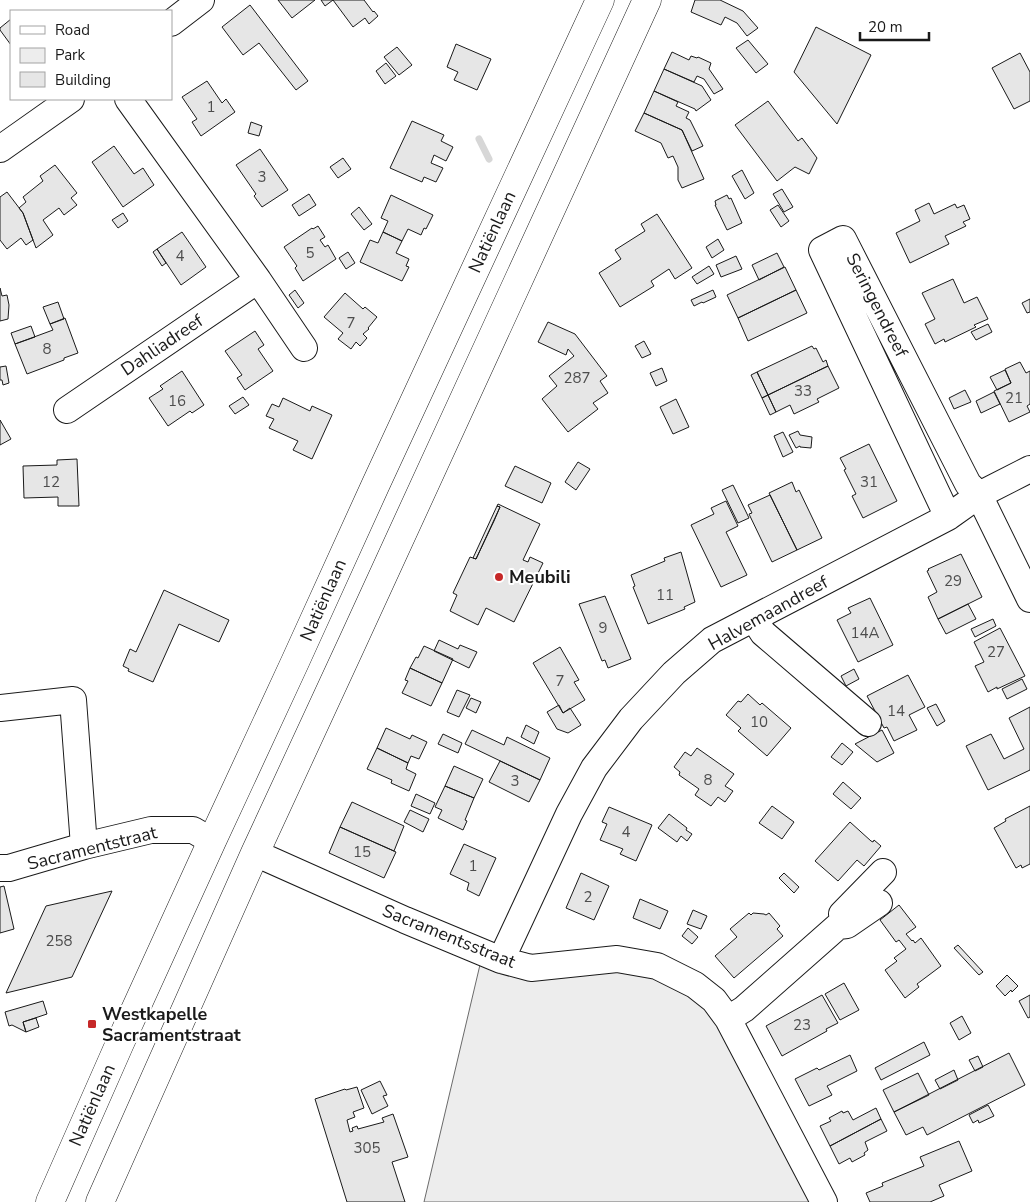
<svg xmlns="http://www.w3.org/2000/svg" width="1030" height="1202" font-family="'Nunito Sans',sans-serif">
  <rect width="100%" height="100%" fill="#fff"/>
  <path fill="#ededed" stroke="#6a6a6a" d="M483 952 572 964 695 985 824 1202H424Z"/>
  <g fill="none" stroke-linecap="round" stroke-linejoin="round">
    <path stroke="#d7d7d7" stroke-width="7" d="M479 139 489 159"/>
  </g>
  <path fill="#e6e6e6" stroke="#1a1a1a" d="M278 0H315L292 18Z
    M321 0H364L373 12 374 11 378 16 369 24 365 18 353 27 333 0 325 6Z
    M695 0H720L743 11 758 28 747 36 737 23 725 17 721 25 691 12Z
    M250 5 308 81 296 90 259 43 243 55 222 27Z
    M11 19V45L0 30V28Z
    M816 27 871 55 837 124 794 72Z
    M748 40 768 64 756 73 736 48Z
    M456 44 491 59 477 90 454 80 458 72 447 67Z
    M397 47 412 65 399 75 384 57Z
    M672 52 689 60 691 56 697 58 698 57 711 63 709 69 723 89 714 94 704 79 697 76 694 82 664 69Z
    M1020 53 1030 72V101L1014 109 992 68Z
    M386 63 396 76 385 84 376 71Z
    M664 69 702 86 711 100 696 111 695 109 654 91Z
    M207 81 222 103 226 99 235 112 201 136 192 122 197 119 182 97Z
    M654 91 678 102 676 106 689 112 686 118 690 120 703 146 692 151 682 130 644 113Z
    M768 101 798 141 802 138 817 158 809 174 795 167 777 181 735 125Z
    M644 113 682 130 704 179 682 188 678 180V167L673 156 668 158 661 143 635 131Z
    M412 121 444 135 441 141 453 147 446 161 434 155 431 163 443 168 436 182 424 177 422 182 390 168Z
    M251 122 262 126 259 136 248 133Z
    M114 146 134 174 143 168 154 185 123 207 92 162Z
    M260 149 288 190 262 207 254 196 256 194 236 165Z
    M343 158 351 169 338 178 330 167Z
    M55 165 77 193 71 198 77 205 64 215 59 208 43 220 53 235 36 248 23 213 19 208 26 202 23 197 43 181 40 176Z
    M742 170 754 193 745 199 732 176Z
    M782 189 793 207 784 212 773 194Z
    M7 192 23 213 33 240 26 245 21 238 7 249 0 240V197Z
    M309 194 316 205 299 216 292 205Z
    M391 195 433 215 426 229 424 228 421 235 408 229 402 241 383 232 388 221 381 218Z
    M727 195 729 199 731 198 742 223 727 230 715 205H716L715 201Z
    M929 203 934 214 955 204 957 208 964 205 970 219 963 222 966 226 945 236 949 244 910 263 896 233 920 221 915 210Z
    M778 205 789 221 781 227 770 210Z
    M359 207 372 224 364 230 351 214Z
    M123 213 128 221 118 228 112 220Z
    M657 214 692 268 675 279 669 269 651 281 654 286 620 307 599 273 621 259 615 250 645 231 641 224Z
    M318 226 325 237 320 240 325 247 328 245 336 259 303 281 295 268 297 266 284 247 312 228 313 229Z
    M182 232 206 267 181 285 157 249Z
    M383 232 402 241 396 253 409 259 406 266 409 267 402 281 360 262 370 240 378 243Z
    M718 239 724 250 712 258 706 247Z
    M157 249 166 263 162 266 153 252Z
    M348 252 355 263 346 269 339 258Z
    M777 253 784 267 759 280 752 265Z
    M736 256 742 269 721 277 716 265Z
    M709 266 714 274 697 284 692 277Z
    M785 267 796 290 738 318 727 295Z
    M953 279 964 303 977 297 988 319 974 325 976 327 945 342 944 339 935 344 925 324 935 319 922 293Z
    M0 288 2 296 7 295 9 305 8 319 0 321Z
    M295 290 304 303 298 308 289 295Z
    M713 290 716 297 703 303 702 302 694 306 691 300Z
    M796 290 807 313 748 341 738 318Z
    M345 293 363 309 365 307 377 317 368 328 369 329 363 334 367 338 360 346 356 342 351 349 338 339 343 333 324 317Z
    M1030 299V312L1027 313 1022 303Z
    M58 302 64 319 50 324 43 307Z
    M65 318 78 353 64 358V360L27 374 15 344 53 330 50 324Z
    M548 322 575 334 607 376 600 381 608 393 593 403 598 409 568 432 542 399 557 386 549 376 574 356 568 349 566 355 538 342Z
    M988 324 992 332 976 340 971 332Z
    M31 326 35 337 15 344 11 333Z
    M255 331 264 345 258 349 273 371 245 390 237 378 242 375 225 351Z
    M644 341 651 354 642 358 635 346Z
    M812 346 814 349 816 348 823 362 826 360 828 366 768 395 757 372Z
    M1020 362 1026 373 1030 371V404L1027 406 1030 412 1009 422 994 391 1011 383 1005 369Z
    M6 366 9 383 3 385 2 380H0V367Z
    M828 366 839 388 817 399 819 402 794 414 790 405 776 412 768 395Z
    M662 368 667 381 656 386 650 373Z
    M1005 370 1011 383 997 390 990 377Z
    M182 371 204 405 192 413 190 411 168 426 149 398 163 389 160 386Z
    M757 372 768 395 762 398 751 375Z
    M965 390 971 402 954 409 949 398Z
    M994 392 1000 404 981 413 976 401Z
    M768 395 776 412 770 415 762 398Z
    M243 397 249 405 235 414 229 406Z
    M283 398 310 411 312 406 332 415 312 459 293 450 298 441 269 428 274 419 266 416 272 404 279 407Z
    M676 399 689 427 673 434 660 407Z
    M0 420 11 439 0 445Z
    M798 431 800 435 812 437 811 448 800 447V446L796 448 789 435Z
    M783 432 793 452 783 457 774 436Z
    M869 444 897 501 863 518 852 496 856 494 844 470 846 469 840 458Z
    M77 459 79 506H58V497L24 498 23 466 57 465V460Z
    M578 462 590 469 576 490 565 482Z
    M515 466 551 483 542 503 505 486Z
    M792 482 796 492 799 490 822 538 797 550 769 493Z
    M733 485 749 518 738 523 722 490Z
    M770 495 797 550 772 562 749 514 752 513 748 505Z
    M726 501 738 526 726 532 747 575 721 587 691 525 714 514 711 508Z
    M498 504 540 524 523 560 528 562 530 557 543 563 514 622 486 608 478 625 450 611 457 595 453 593 470 557 476 559 500 507 497 506Z
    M497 506 500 507 494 521 476 559 473 558Z
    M681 552 695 602 684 607 685 609 648 624 633 587 635 586 631 575 665 561 664 558Z
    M961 554 982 597 938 619 928 597 937 592 927 571 929 570 928 569Z
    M164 590 229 620 219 642 179 624 153 682 128 671 129 669 123 666 130 649 136 652Z
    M605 596 631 659 608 668 605 660 602 661 579 604Z
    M870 598 893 645 858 662 837 620 851 613 848 608Z
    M968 604 976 619 946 634 938 619Z
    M993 619 996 626 975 637 971 629Z
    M1000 628 1025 676 997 689V687L988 692 975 666 984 662 974 642Z
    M439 640 458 649 460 645 477 652 469 668 434 651Z
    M424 646 453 659 442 683 410 668 416 657 418 658Z
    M560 647 579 680 574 682 585 700 563 713 533 663Z
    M410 668 442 683 431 706 402 693 408 681 405 680Z
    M854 669 859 679 846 686 841 676Z
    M908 675 925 707 909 715 917 730 894 741 887 727 884 728 867 696Z
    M1022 679 1027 689 1007 699 1002 689Z
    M457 690 470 695 459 717 447 712Z
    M748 694 760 705 762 703 791 728 767 756 738 731 741 728 726 715 738 701 741 702Z
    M471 698 481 702 476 713 466 708Z
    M936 704 945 721 937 726 927 708Z
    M559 705 563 713 570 708 581 725 568 733 557 729 547 712Z
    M1030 707V770L988 790 966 746 991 734 1004 759 1024 749 1009 718Z
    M526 725 539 732 534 744 521 737Z
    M386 728 410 739 412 735 427 742 419 759 411 756 408 763 377 748Z
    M472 730 504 745 507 737 550 758 540 780 465 744Z
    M882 730 894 753 877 762 855 744Z
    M443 734 462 743 458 753 438 744Z
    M842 743 853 752 842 765 831 757Z
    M377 748 408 763 406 769 416 774 409 791 391 783 392 780 367 769Z
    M697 748 734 774 725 786 733 791 725 802 718 797 711 806 695 795 699 789 679 775 680 772 674 767 685 752 691 756Z
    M500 761 540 780 529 802 489 782Z
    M454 766 483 779 474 798 445 786Z
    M843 782 861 798 851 809 833 794Z
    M445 786 474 798 465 820 467 821 463 830 438 818 442 810 435 807Z
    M416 794 435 803 430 814 411 806Z
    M352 802 404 826 394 851 340 827Z
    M772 806 794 822 782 839 759 823Z
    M1030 806V864L1022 868 1021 865 1016 868 994 828 1006 821 1005 819Z
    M609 807 652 825 636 861 620 854 623 849 600 840 607 824 602 822Z
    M410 810 429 819 423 832 404 822Z
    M669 814 687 828 686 830 692 834 687 841 681 836 677 842 658 828Z
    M850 822 871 841 873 842 874 840 881 846 864 866 857 860 838 881 815 861Z
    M340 827 396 852 384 878 329 853Z
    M464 844 496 858 479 896 467 890 469 883 450 874Z
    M581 873 609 886 594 920 566 908Z
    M784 873 799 887 794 893 779 878Z
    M4 886 14 929 0 933V887Z
    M112 891 72 977 6 993 46 906Z
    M640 899 668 911 660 929 633 918Z
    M899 905 916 927 906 934 912 941 913 940 915 943 921 938 941 966 917 984 919 987 905 998 885 970 897 961 894 958 906 949 899 940 896 942 880 920Z
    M693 910 707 916 701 929 687 924Z
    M749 913 751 915 753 913 764 914 766 915 769 913 780 926 777 929 783 936 734 978 715 956 737 937 730 929Z
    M688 928 698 937 692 944 682 936Z
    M958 945 983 972 979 975 954 948Z
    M1007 975 1018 986 1012 992 1011 990 1005 996 996 986Z
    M844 983 859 1010 840 1020 825 994Z
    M822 995 838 1023 826 1029 827 1031 782 1056 766 1026Z
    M1030 995V1017L1028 1018 1019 1001Z
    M43 1001 47 1014 23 1022 26 1032 12 1025 9 1026 5 1012Z
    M962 1016 971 1033 959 1040 950 1023Z
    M36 1018 39 1027 26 1032 23 1022Z
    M924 1042 930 1055 881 1080 875 1068Z
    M1009 1053 1025 1085 927 1135 923 1127 906 1135 894 1112Z
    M850 1055 857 1071 827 1086 832 1095 809 1106 795 1079 817 1068 819 1070Z
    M978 1056 983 1067 975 1071 969 1060Z
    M954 1070 958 1080 940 1089 935 1080Z
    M918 1073 929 1095 894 1112 883 1090Z
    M380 1081 387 1095 383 1096 388 1106 372 1114 361 1090Z
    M357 1087 364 1108 353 1112 355 1117 347 1120 350 1132 353 1131 352 1128 357 1126 358 1129 384 1122 382 1118 393 1114 408 1157 392 1162 405 1202H347L315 1099 345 1089 346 1090Z
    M988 1105 994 1116 979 1123 978 1120 973 1123 969 1115Z
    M876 1108 881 1119 830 1146 820 1126 831 1121 829 1118 842 1111 843 1113 848 1111 853 1120Z
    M881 1119 887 1131 865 1142 868 1150 864 1153 865 1155 852 1162 850 1158 839 1164 830 1146Z
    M959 1141 972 1171 939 1185 944 1196 930 1202H870L866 1193 883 1186 882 1183 924 1166 920 1157Z"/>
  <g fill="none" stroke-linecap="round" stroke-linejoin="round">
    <defs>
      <path id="minor" d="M171 23 201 0
        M128 99 258 280 304 348
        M0 149 71 99
        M67 410 258 280
        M948 517 822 250 843 239 968 484 979 495 1030 599
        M754 619 763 633 868 723
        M0 708 73 700 84 846
        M255 853 405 920 501 960 531 968 617 959 657 966 695 985 714 1000 728 1019 824 1202
        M0 868H9L84 846 151 830H193L212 841
        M842 914 883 872
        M501 960 569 814 594 768 631 719 674 673 712 640 948 517 979 495 1030 469
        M728 1019 744 1009 838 926 847 925 879 903"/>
      <path id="major" d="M50 1202 120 1043 212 841 295 662 375 486 600 0
        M100 1202 255 853 353 641 647 0"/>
    </defs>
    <use href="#minor" stroke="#1a1a1a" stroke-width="28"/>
    <use href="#major" stroke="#1a1a1a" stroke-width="29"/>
    <use href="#minor" stroke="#fff" stroke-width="26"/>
    <use href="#major" stroke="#fff" stroke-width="28"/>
  </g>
  <g fill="#c62828" stroke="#fff" stroke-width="2">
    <circle cx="499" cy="577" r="5"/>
    <rect x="87" y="1019" width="10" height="10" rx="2.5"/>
  </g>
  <g text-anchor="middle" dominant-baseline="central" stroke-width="4" stroke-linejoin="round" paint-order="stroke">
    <g font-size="15" fill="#4d4d4d">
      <text x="211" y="107">1</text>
      <text x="262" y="177">3</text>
      <text x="310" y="253">5</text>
      <text x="180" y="256">4</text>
      <text x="351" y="323">7</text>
      <text x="47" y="349">8</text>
      <text x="577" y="378">287</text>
      <text x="803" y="391">33</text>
      <text x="1014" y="398">21</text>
      <text x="177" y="401">16</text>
      <text x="51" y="482">12</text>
      <text x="869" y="482">31</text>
      <text x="953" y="581">29</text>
      <text x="665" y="595">11</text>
      <text x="603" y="628">9</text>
      <text x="865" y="633">14A</text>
      <text x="996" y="652">27</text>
      <text x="560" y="681">7</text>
      <text x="896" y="711">14</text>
      <text x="759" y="722">10</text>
      <text x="708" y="780">8</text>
      <text x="515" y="781">3</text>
      <text x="626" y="832">4</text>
      <text x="362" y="852">15</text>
      <text x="473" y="866">1</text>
      <text x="588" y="897">2</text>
      <text x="59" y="941">258</text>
      <text x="802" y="1025">23</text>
      <text x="367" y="1148">305</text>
    </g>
    <g font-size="18" fill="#1a1a1a" stroke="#fff">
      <text transform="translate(492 232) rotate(-65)">Natiënlaan</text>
      <text transform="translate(877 305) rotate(63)">Seringendreef</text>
      <text transform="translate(162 345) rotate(-34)">Dahliadreef</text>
      <text transform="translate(323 600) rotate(-66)">Natiënlaan</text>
      <text transform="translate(768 613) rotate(-29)">Halvemaandreef</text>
      <text transform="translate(92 848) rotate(-14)">Sacramentstraat</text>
      <text transform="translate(449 936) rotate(22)">Sacramentsstraat</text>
      <text transform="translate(92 1105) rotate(-66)">Natiënlaan</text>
    </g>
    <g font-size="18" font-weight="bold" fill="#1a1a1a" stroke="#fff" text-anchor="start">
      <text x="509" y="577">Meubili</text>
      <text x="102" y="1014">Westkapelle<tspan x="102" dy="21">Sacramentstraat</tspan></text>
    </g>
  </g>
  <rect x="10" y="10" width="162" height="90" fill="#ffffff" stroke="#a3a3a3"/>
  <rect x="20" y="26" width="25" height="8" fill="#ffffff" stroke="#a3a3a3"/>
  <text x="55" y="35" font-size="15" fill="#1a1a1a">Road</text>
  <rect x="20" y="48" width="25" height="15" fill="#ededed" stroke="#a3a3a3"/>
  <text x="55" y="60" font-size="15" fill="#1a1a1a">Park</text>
  <rect x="20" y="72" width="25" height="15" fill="#e6e6e6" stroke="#a3a3a3"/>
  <text x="55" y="85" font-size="15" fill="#1a1a1a">Building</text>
  <path d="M860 32v8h69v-8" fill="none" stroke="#1a1a1a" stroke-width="2.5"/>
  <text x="868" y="32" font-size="15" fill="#1a1a1a" stroke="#ffffff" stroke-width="4" paint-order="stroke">20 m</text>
</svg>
